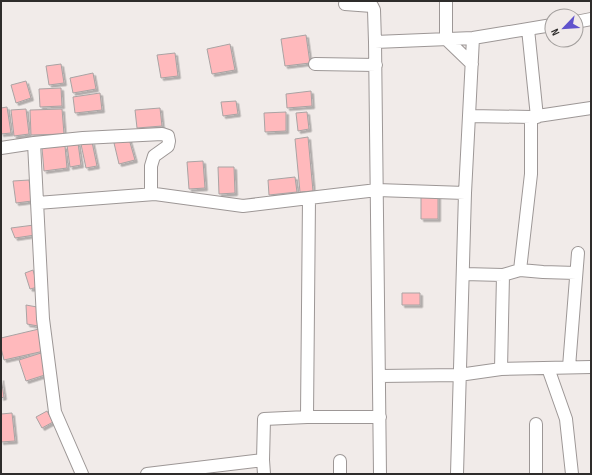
<svg xmlns="http://www.w3.org/2000/svg" width="592" height="475" font-family="'Sofia Sans Condensed',sans-serif">
  <defs>
    <filter id="shadow"><feDropShadow dx="2.5" dy="2.5" stdDeviation="0" flood-color="#0004"/></filter>
  </defs>
  <rect width="100%" height="100%" fill="#f1ebe9"/>
  <path fill="#ffb9bc" stroke="#a9a3a3" filter="url(#shadow)" d="M306 35 310 63 285 66 281 39Z
    M230 44 235 70 212 74 207 49Z
    M175 53 178 76 161 78 157 55Z
    M61 64 64 83 49 85 46 66Z
    M93 73 96 89 73 93 70 78Z
    M26 81 31 98 16 103 11 85Z
    M61 88 62 106 40 107 39 89Z
    M311 91 312 106 287 108 286 94Z
    M100 93 102 110 75 113 73 97Z
    M236 101 238 114 223 116 221 102Z
    M7 107 11 133 1 134V108Z
    M160 108 162 126 137 128 135 110Z
    M26 109 29 134 14 136 11 110Z
    M62 109 64 134 31 135 30 110Z
    M286 112V131L265 132 264 113Z
    M307 112 309 129 298 131 296 113Z
    M308 137 313 191 300 192 295 139Z
    M129 139 135 160 119 164 114 143Z
    M92 142 97 166 86 168 81 144Z
    M78 143 81 165 70 167 67 145Z
    M65 146 67 168 44 171 42 148Z
    M203 161 205 188 189 189 187 162Z
    M218 167H234L235 193 219 194Z
    M295 177 297 192 269 195 268 180Z
    M29 180 32 201 16 203 13 181Z
    M421 196H438V219H421Z
    M34 225 35 235 15 238 11 228Z
    M33 270 38 287 30 289 25 273Z
    M402 293H420V305H402Z
    M26 305 37 307 38 326 27 324Z
    M39 329 44 351 4 360 1 348V338Z
    M41 353 48 374 26 381 19 360Z
    M1 378 4 397 1 398Z
    M47 411 53 422 42 428 36 417Z
    M12 413 15 441 1 442V414Z"/>
  <g fill="none" stroke-linecap="round" stroke-linejoin="round">
    <defs>
      <path id="minor" d="M446 1V39L472 64
        M345 4 372 6 374 10 375 42
        M576 22 591 19
        M528 29 537 117
        M315 64 376 65
        M470 116 531 117 591 108
        M34 143 83 138 162 134 168 136 169 141 168 146 154 156 151 166V194
        M1 148 34 143 43 319 55 412 82 474
        M37 203 155 194 243 206 309 198
        M520 270 531 174V117
        M464 274 503 275 520 270 543 272 576 273
        M569 367 578 253
        M548 368 566 419 572 474
        M501 369 503 275
        M380 376 459 375 501 369 591 367
        M307 417H380
        M536 424V474
        M263 460 264 419 307 417 309 198 377 190 465 193
        M147 474 263 460 264 474
        M340 474V461
        M380 474 375 42 473 38 552 25
        M457 474 465 193 473 38"/>
    </defs>
    <use href="#minor" stroke="#9d9796" stroke-width="14"/>
    <use href="#minor" stroke="#fff" stroke-width="12"/>
  </g>
  <rect width="592" height="475" fill="none" stroke="#2e2c2b" stroke-width="4"/>
  <g transform="translate(564 28) rotate(245)"><circle r="19" fill="#f1ebe9" stroke="#a39f9d"/>
  <path d="M0-3L7 15L0 10L-7 15Z" fill="#6053cc"/>
  <text y="-6" font-size="11" font-weight="bold" text-anchor="middle" fill="#2e2c2b">N</text>
  </g>
</svg>
